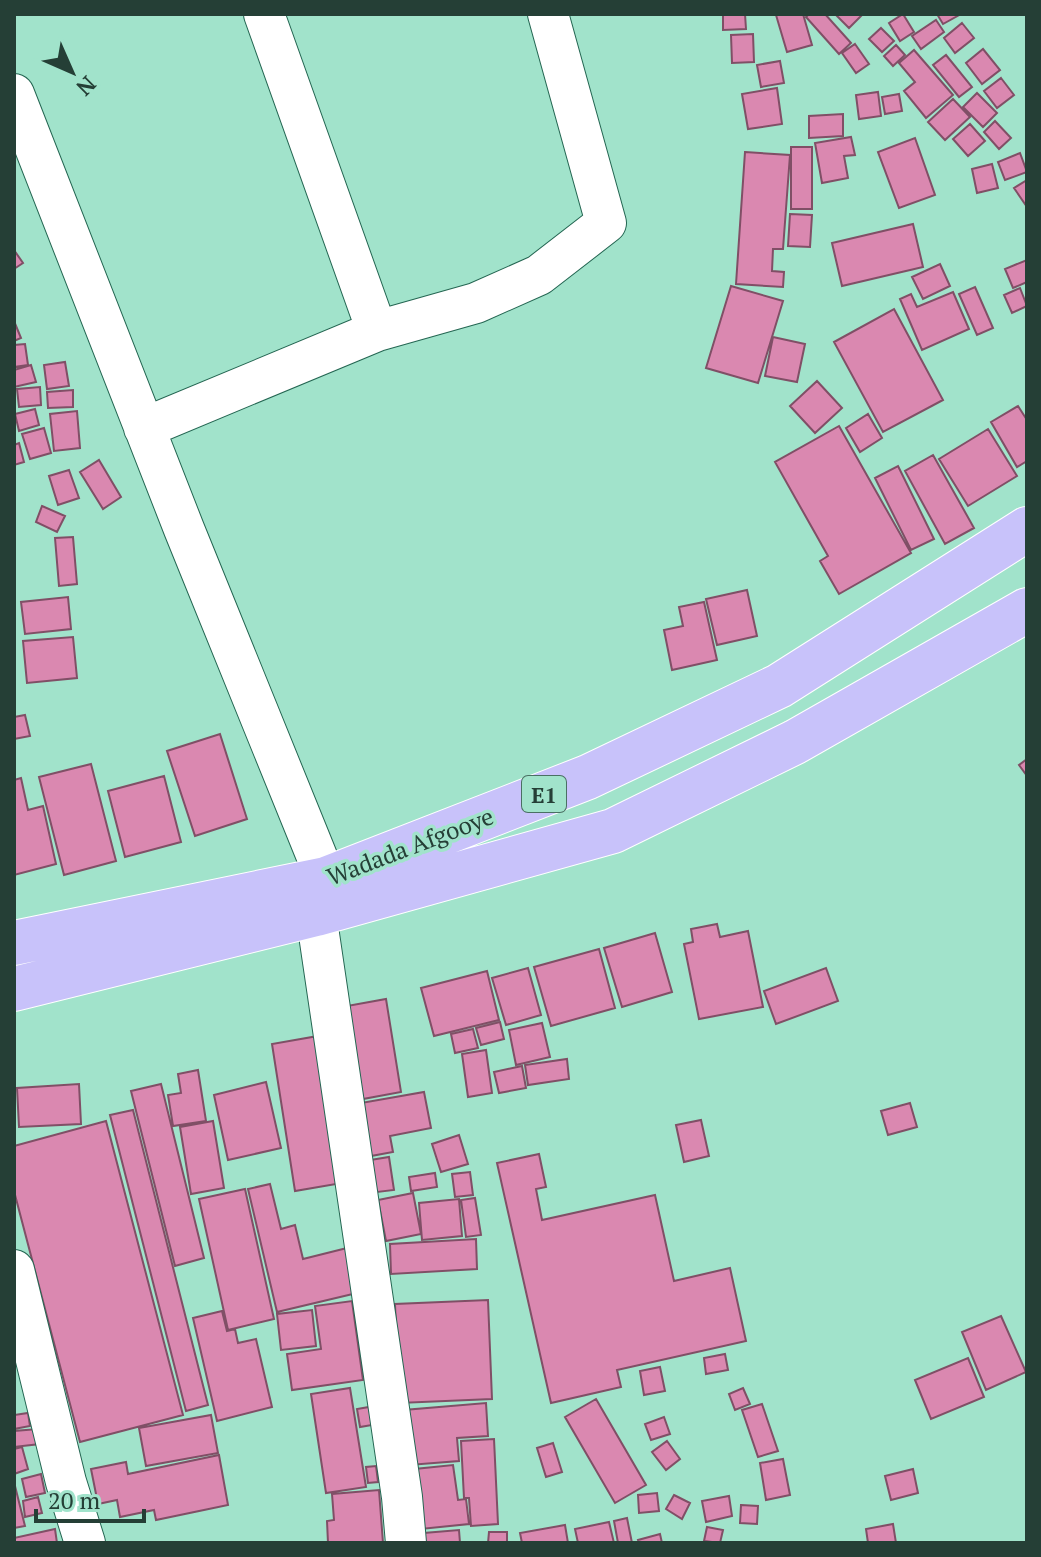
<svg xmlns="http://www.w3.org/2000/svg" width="1041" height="1557" font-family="'PT Serif',serif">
  <rect width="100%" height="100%" fill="#a1e3cb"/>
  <path fill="#da88b0" stroke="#804f66" stroke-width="2" d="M745 14 746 29 723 30V15Z
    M803 14 812 45 787 52 776 15Z
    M809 14H825L851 43 839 54 806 17Z
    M835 14H863L849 28Z
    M903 14 914 32 900 41 889 23Z
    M937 14H961L943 24Z
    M936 20 944 32 921 49 912 36Z
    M962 23 974 38 955 53 944 38Z
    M881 28 894 41 882 52 869 39Z
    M753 34 754 62 732 63 731 35Z
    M855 44 869 64 856 73 842 53Z
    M896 45 905 55 893 66 884 56Z
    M983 49 1000 70 982 84 966 63Z
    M914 50 953 95 926 118 904 91 915 82 899 63Z
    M946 55 972 87 959 97 933 65Z
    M780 61 784 83 761 87 757 65Z
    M1001 78 1014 95 997 108 984 91Z
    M777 88 782 124 748 129 742 94Z
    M878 92 881 116 859 119 856 95Z
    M977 93 997 113 983 127 963 107Z
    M899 94 902 111 885 114 882 97Z
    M953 99 970 117 945 140 928 122Z
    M843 114V136L809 138V116Z
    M995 121 1011 138 999 149 984 132Z
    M970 124 985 141 968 156 953 139Z
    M851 137 855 155 844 156 848 178 822 183 815 143Z
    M915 138 935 195 899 208 878 152Z
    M791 147H812V209H791Z
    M745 152 790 155 783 249H773L772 271 784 272 783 287 736 284Z
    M1020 153 1027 172 1005 180 998 162Z
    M992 164 998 188 977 193 972 169Z
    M1027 180V207L1014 188Z
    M790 214 812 215 810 247 788 246Z
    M913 224 923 267 842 286 832 243Z
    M14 250 23 263 14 269Z
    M1027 260V282L1013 288 1005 269Z
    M940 264 950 286 923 299 912 277Z
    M731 286 783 301 758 383 706 368Z
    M975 287 993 328 977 335 959 294Z
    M1020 288 1027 306 1012 313 1004 295Z
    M953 292 969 329 922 350 900 299 911 294 917 307Z
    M894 309 943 400 883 432 834 342Z
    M14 321 21 338 14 341Z
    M773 337 805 344 797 382 765 376Z
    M25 344 28 365 14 367V345Z
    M65 362 69 386 47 389 44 365Z
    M31 365 36 382 14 387V370Z
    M817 381 842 408 815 433 790 406Z
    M40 387 41 405 19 407 17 389Z
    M73 390V407L48 408 47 392Z
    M1018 406 1027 420V461L1017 467 991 422Z
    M35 409 39 425 19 431 15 414Z
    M77 411 80 448 54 451 50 414Z
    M868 414 882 438 860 452 846 428Z
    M839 426 911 553 839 594 820 561 828 556 775 462Z
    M44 428 51 453 30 459 22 434Z
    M988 429 1017 476 968 506 939 459Z
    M19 443 24 462 14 465V445Z
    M933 455 974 528 945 544 905 471Z
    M99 460 121 497 103 509 80 472Z
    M898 466 934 539 911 550 875 478Z
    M69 470 79 498 58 505 49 476Z
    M42 506 65 516 57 532 36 522Z
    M73 537 77 584 59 586 55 538Z
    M747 590 757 636 717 645 706 599Z
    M68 597 71 629 25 634 21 602Z
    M704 602 717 660 672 670 664 630 683 626 679 607Z
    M73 637 77 678 27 683 23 641Z
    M25 715 30 736 14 739V717Z
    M220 734 247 819 195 836 167 751Z
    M1027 759V776L1019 765Z
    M91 764 116 861 64 875 39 777Z
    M164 776 181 842 125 857 108 791Z
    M21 778 28 810 43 806 56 864 14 875V780Z
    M717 924 720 937 748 931 763 1007 699 1019 684 944 693 942 691 929Z
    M655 933 672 992 622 1007 604 948Z
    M599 949 615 1008 551 1026 534 967Z
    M528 968 541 1015 506 1025 492 978Z
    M826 968 838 1001 776 1024 764 991Z
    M487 971 499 1020 434 1036 421 988Z
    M386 999 401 1092 363 1099 347 1006Z
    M500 1022 504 1039 481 1045 476 1028Z
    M542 1023 550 1057 516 1065 509 1030Z
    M473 1029 478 1048 455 1053 451 1034Z
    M318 1036 342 1183 295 1191 272 1044Z
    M486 1050 492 1093 468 1097 462 1054Z
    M567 1059 569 1079 528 1085 525 1065Z
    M522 1066 526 1088 499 1093 494 1072Z
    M198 1070 206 1121 173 1126 168 1095 181 1093 178 1074Z
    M266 1082 281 1148 228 1160 214 1095Z
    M79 1084 81 1124 19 1127 17 1088Z
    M161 1084 204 1258 175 1266 131 1091Z
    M424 1092 431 1128 390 1136 393 1152 371 1156 361 1103Z
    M910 1103 917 1127 888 1135 881 1111Z
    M133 1110 208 1405 186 1411 110 1115Z
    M701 1120 709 1156 684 1162 676 1125Z
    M106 1121 183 1415 80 1442 14 1191V1146Z
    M213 1121 224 1188 191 1194 180 1127Z
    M459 1135 468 1164 441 1172 432 1144Z
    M539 1154 546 1187 536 1189 542 1220 655 1195 674 1281 730 1268 746 1341 617 1370 621 1387 551 1403 497 1163Z
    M389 1157 394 1190 369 1193 364 1161Z
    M470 1172 473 1195 455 1197 452 1174Z
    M435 1173 437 1187 411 1191 409 1177Z
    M270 1184 281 1229 295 1225 303 1259 347 1248 357 1293 277 1312 248 1189Z
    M245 1189 274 1319 228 1330 199 1199Z
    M413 1193 421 1234 386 1241 378 1200Z
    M475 1198 481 1235 466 1237 461 1200Z
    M459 1199 462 1236 422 1240 419 1203Z
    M476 1239 477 1269 391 1274 390 1244Z
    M488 1300 492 1399 399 1403 395 1304Z
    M352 1301 363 1380 292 1390 287 1354 321 1349 315 1306Z
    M312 1310 316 1346 281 1350 277 1314Z
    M222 1311 227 1331 235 1329 238 1343 256 1339 272 1407 217 1421 193 1318Z
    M1001 1316 1026 1372 986 1390 962 1332Z
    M725 1354 728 1370 706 1374 704 1358Z
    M968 1358 984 1397 931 1419 915 1380Z
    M660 1367 665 1391 644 1395 640 1371Z
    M350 1388 366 1487 326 1493 311 1394Z
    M743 1388 750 1404 735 1410 729 1394Z
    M596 1399 646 1485 615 1503 565 1417Z
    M486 1403 488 1436 457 1438 459 1461 409 1465 404 1410Z
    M762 1404 778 1451 758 1457 742 1410Z
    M369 1407 372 1425 360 1427 357 1409Z
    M28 1413 30 1426 14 1429V1415Z
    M211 1415 218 1453 146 1466 139 1428Z
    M664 1417 670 1434 651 1440 645 1424Z
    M38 1429 40 1444 14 1447V1431Z
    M494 1439 498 1524 471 1526 469 1498H464L461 1441Z
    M667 1441 680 1459 666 1470 652 1452Z
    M553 1443 562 1472 546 1477 537 1448Z
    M22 1447 28 1469 14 1474V1449Z
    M219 1455 228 1505 156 1520 154 1510 120 1517 117 1500 98 1504 91 1469 126 1462 128 1474Z
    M783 1459 790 1495 766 1500 760 1463Z
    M453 1465 458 1500 466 1499 469 1524 411 1530 405 1470Z
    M376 1466 378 1482 368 1483 366 1467Z
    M913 1469 918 1493 891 1500 885 1476Z
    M41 1474 45 1493 26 1497 22 1479Z
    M14 1482 25 1526 14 1528Z
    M379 1490 383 1543H328L327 1521 334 1520 332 1494Z
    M657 1493 659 1511 639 1513 638 1495Z
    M674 1495 690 1503 682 1519 666 1509Z
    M729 1496 732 1516 706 1522 702 1501Z
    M38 1497 42 1513 25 1517 23 1501Z
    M741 1505 758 1506 757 1524 740 1523Z
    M627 1518 632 1543H618L614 1521Z
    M609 1522 614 1543H578L575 1529Z
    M893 1524 896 1543H868L866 1529Z
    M565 1525 568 1543H522L520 1533Z
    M707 1527 723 1530 720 1543 704 1541Z
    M55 1529 57 1543H14V1538Z
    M459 1530 460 1543H413L412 1534Z
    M489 1532H507V1543H488Z
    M660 1534 662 1543H639L638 1540Z"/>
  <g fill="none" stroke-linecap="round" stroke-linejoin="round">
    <defs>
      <path id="minor" d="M14 94 184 529 326 879
        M377 331 476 303 539 275 606 223 548 14
        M144 428 377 331 264 14
        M316 914 402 1497 406 1543
        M14 1270 66 1482 85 1543"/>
      <path id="trunk" d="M14 943 326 879 588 777 779 686 1027 529
        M14 989 316 914 613 831 795 742 1027 610"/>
    </defs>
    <use href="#minor" stroke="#246652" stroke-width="42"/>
    <use href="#trunk" stroke="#fff" stroke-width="46"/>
    <use href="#minor" stroke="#fff" stroke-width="40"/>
    <use href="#trunk" stroke="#c8c2fa" stroke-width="44"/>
  </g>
  <g text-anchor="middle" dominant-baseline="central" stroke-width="7" stroke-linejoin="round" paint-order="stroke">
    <rect fill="#a1e3cb" stroke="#4a7063" stroke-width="2" x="522" y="776" width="44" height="36" rx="6"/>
    <g font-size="22" font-weight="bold" fill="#253f36">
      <text x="544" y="794">E1</text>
    </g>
    <g font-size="24" fill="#253f36" stroke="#a1e3cb">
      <text transform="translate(410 846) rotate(-21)">Wadada Afgooye</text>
    </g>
  </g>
  <rect width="1041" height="1557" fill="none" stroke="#253f36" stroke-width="32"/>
  <g transform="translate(72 72) rotate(135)" stroke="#a1e3cb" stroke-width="6" paint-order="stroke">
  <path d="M0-6L14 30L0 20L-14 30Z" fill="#253f36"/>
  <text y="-12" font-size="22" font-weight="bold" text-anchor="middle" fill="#253f36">N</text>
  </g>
  <path d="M36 1509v12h108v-12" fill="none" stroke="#253f36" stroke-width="4"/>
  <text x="48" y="1509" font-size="24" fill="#253f36" stroke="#a1e3cb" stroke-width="6" paint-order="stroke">20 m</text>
</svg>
